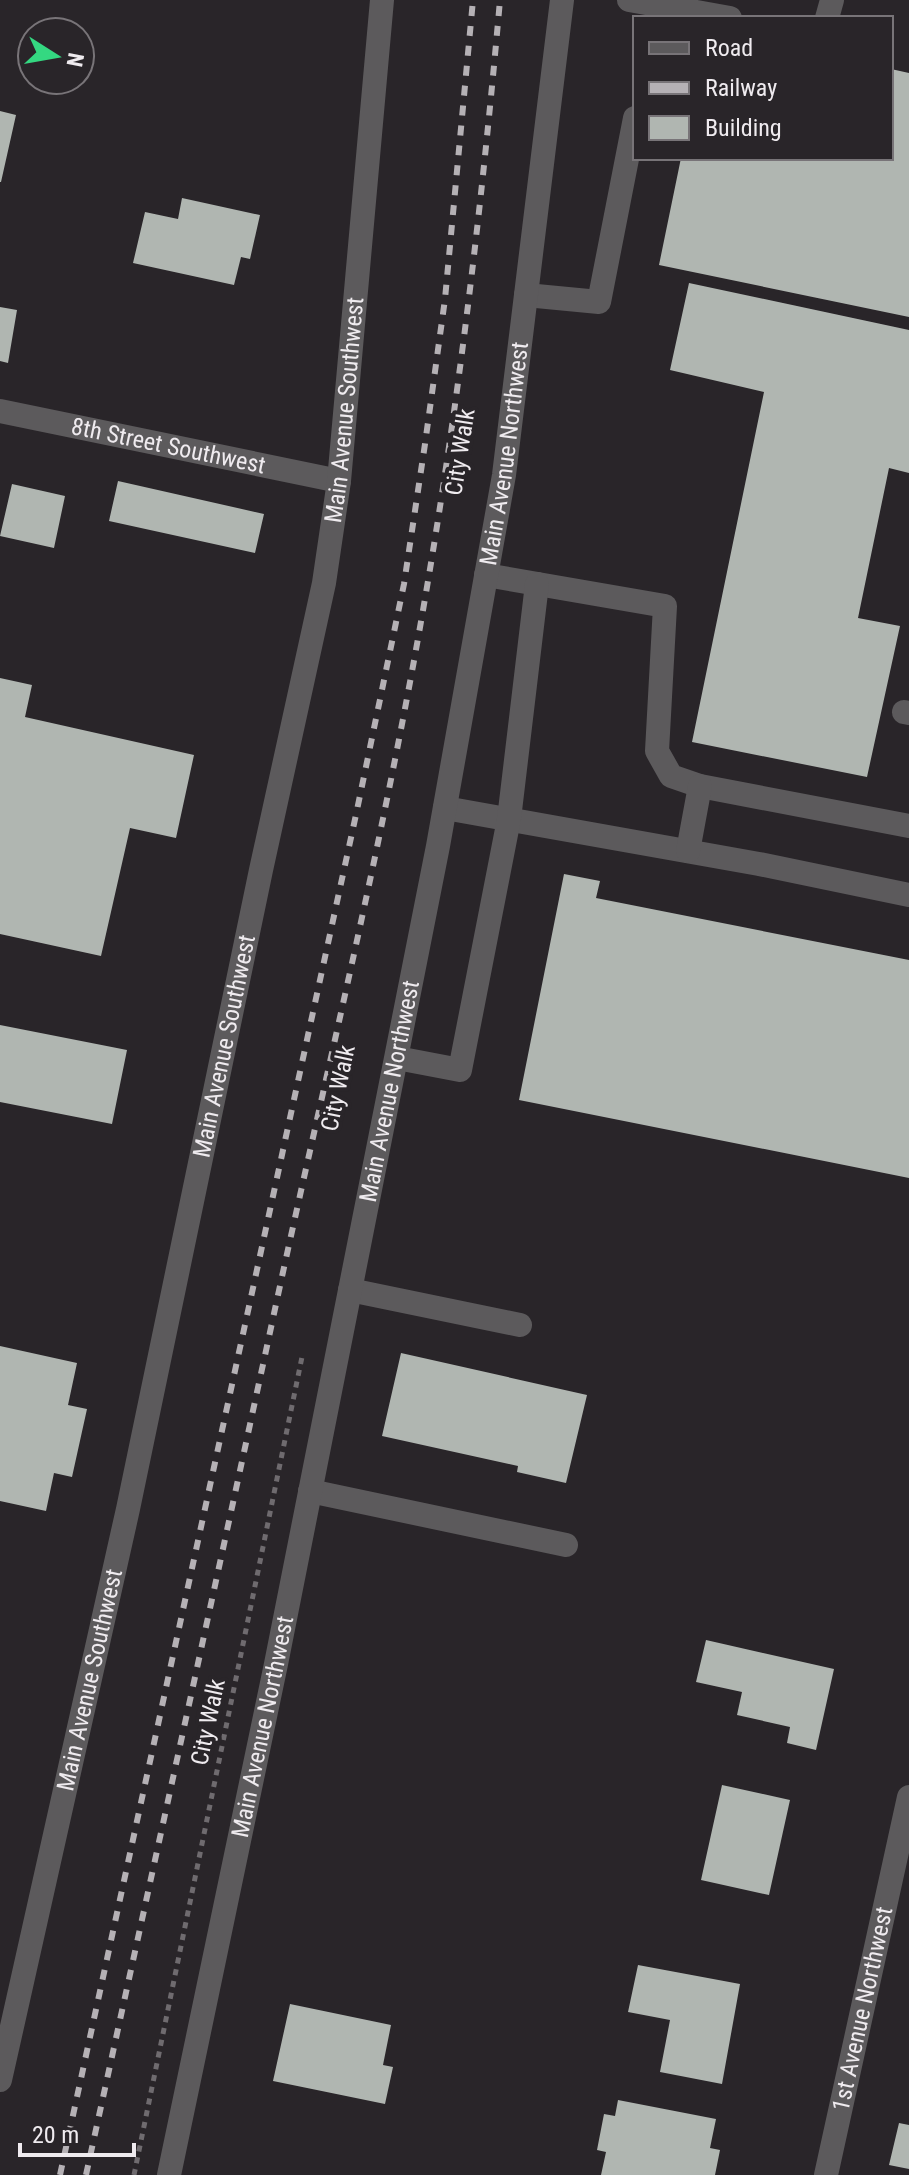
<svg xmlns="http://www.w3.org/2000/svg" width="909" height="2175" font-family="'Roboto Condensed',sans-serif">
  <rect width="100%" height="100%" fill="#292529"/>
  <path fill="#b0b6b1" d="M891 69 909 73V317L659 265 681 158H891Z
    M0 111 16 115 1 182H0Z
    M182 198 260 215 250 259 241 257 234 285 133 263 145 212 178 219Z
    M689 283 909 330V473L889 468 858 618 900 626 867 777 692 742 764 392 670 370Z
    M0 307 17 310 8 363 0 361Z
    M118 481 264 514 255 553 109 521Z
    M12 484 65 496 54 548 0 536Z
    M0 678 32 685 25 717 194 755 176 838 130 828 101 956 0 934Z
    M564 874 600 881 596 898 909 960V1178L519 1100Z
    M0 1025 127 1050 112 1124 0 1102Z
    M0 1346 77 1363 68 1405 87 1409 72 1477 54 1473 46 1511 0 1501Z
    M401 1353 587 1395 566 1483 517 1472 518 1466 382 1436Z
    M706 1640 834 1669 816 1750 787 1743 790 1727 737 1715 742 1692 696 1682Z
    M722 1785 790 1800 769 1895 701 1880Z
    M638 1965 740 1984 722 2084 660 2072 670 2020 628 2012Z
    M290 2004 391 2025 383 2065 393 2067 385 2104 273 2081Z
    M618 2100 716 2119 710 2148 720 2150 715 2175H601L606 2152 597 2150 604 2114 615 2116Z
    M899 2123 909 2125V2169L889 2165Z"/>
  <g fill="none" stroke-linecap="round" stroke-linejoin="round">
    <path stroke="#6f6b6f" stroke-width="5" stroke-dasharray="6 6" stroke-linecap="butt" d="M134 2175 302 1357"/>
    <g stroke="#5c5a5c" stroke-width="24">
      <path d="M629 0 730 18"/>
      <path d="M827 18 832 0"/>
      <path d="M526 295 599 302 635 118"/>
      <path id="s1" d="M0 411 339 481"/>
      <path d="M486 575 665 606 657 751 671 776 700 786 909 826"/>
      <path d="M904 712 909 713"/>
      <path d="M445 808 759 864 909 895"/>
      <path d="M688 851 700 786"/>
      <path d="M397 1058 460 1070 509 819 537 584"/>
      <path d="M350 1290 520 1325"/>
      <path d="M310 1491 566 1545"/>
      <path id="s2" d="M0 2080 128 1509 261 870 324 583 339 481 382 0"/>
      <path id="s3" d="M169 2175 276 1664 438 846 504 475 562 0"/>
      <path id="s4" d="M826 2175 909 1797"/>
    </g>
    <path stroke="#b5b1b5" stroke-width="6" stroke-dasharray="10 10" stroke-linecap="butt" d="M60 2175 357 810 404 584 425 444 445 299 473 0
      M86 2175C152 1874 218 1573 283 1272 334 1040 390 809 429 575 461 384 483 192 500 0"/>
  </g>
  <g text-anchor="middle" dominant-baseline="central" stroke-width="8" stroke-linejoin="round" paint-order="stroke">
    <g font-size="24" fill="#efebef" stroke="#292529">
      <text stroke="none"><textPath href="#s2" startOffset="1706">Main Avenue Southwest</textPath></text>
      <text stroke="none"><textPath href="#s1" startOffset="172">8th Street Southwest</textPath></text>
      <text transform="translate(460 452) rotate(-81)">City Walk</text>
      <text stroke="none"><textPath href="#s3" startOffset="1754">Main Avenue Northwest</textPath></text>
      <text stroke="none"><textPath href="#s2" startOffset="1058">Main Avenue Southwest</textPath></text>
      <text transform="translate(338 1088) rotate(-78)">City Walk</text>
      <text stroke="none"><textPath href="#s3" startOffset="1106">Main Avenue Northwest</textPath></text>
      <text stroke="none"><textPath href="#s2" startOffset="410">Main Avenue Southwest</textPath></text>
      <text transform="translate(208 1722) rotate(-78)">City Walk</text>
      <text stroke="none"><textPath href="#s3" startOffset="458">Main Avenue Northwest</textPath></text>
      <text stroke="none"><textPath href="#s4" startOffset="170">1st Avenue Northwest</textPath></text>
    </g>
  </g>
  <rect x="633" y="16" width="260" height="144" fill="#292529" stroke="#787478" stroke-width="2"/>
  <rect x="649" y="42" width="40" height="12" fill="#5c5a5c" stroke="#787478" stroke-width="2"/>
  <text x="705" y="56" font-size="24" fill="#efebef">Road</text>
  <rect x="649" y="82" width="40" height="12" fill="#b5b1b5" stroke="#787478" stroke-width="2"/>
  <text x="705" y="96" font-size="24" fill="#efebef">Railway</text>
  <rect x="649" y="116" width="40" height="24" fill="#b0b6b1" stroke="#787478" stroke-width="2"/>
  <text x="705" y="136" font-size="24" fill="#efebef">Building</text>
  <g transform="translate(56 56) rotate(101)"><circle r="38" fill="#292529" stroke="#787478" stroke-width="2"/>
  <path d="M0-6L14 30L0 20L-14 30Z" fill="#34d881"/>
  <text y="-12" font-size="22" font-weight="bold" text-anchor="middle" fill="#efebef">N</text>
  </g>
  <path d="M20 2143v12h114v-12" fill="none" stroke="#efebef" stroke-width="4"/>
  <text x="32" y="2143" font-size="24" fill="#efebef" stroke="#292529" stroke-width="6" paint-order="stroke">20 m</text>
</svg>
